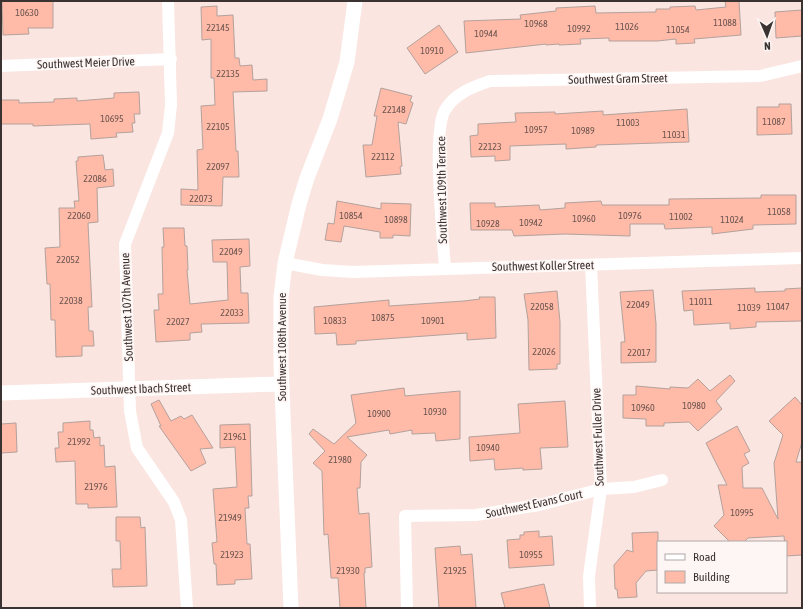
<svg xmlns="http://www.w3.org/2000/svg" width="803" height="609" font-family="'Asap Condensed',sans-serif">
  <rect width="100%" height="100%" fill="#fae5e0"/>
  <path fill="#ffbaa8" stroke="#b4a19c" d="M2 1H53V28H28L29 34 3 35Z
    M725 1H739L741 35 694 39 695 43 676 44V39L657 41H609V38L580 39 581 44 559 45V44L546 45V44L466 53 464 21 521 19 520 15 556 11V8L595 6 596 13 656 12V9H670V7L695 6 696 10 726 7Z
    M217 6V16L233 15 235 58H239L240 66 252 65 253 80 267 79V91L233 92 236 151H238L239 177H223L222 206 181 205V189L198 190 197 150 203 149 201 106 215 105 214 78H211V39L202 40 201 7Z
    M802 10V36L776 38 775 12Z
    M439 25 458 52 425 74 407 48Z
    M381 88 412 96 410 101 413 103 406 124 398 122 402 166 400 167 401 174 366 177 363 145H372L377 116H374Z
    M139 92 140 114H134L135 123H132L133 132 116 133 117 137 91 139 90 124 33 126V124H1V100H19V103L54 102V99L77 98V101L114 98V93Z
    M779 104H791L792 134 757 135V107H779Z
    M687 109 689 142 596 145V147L566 149V144L510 146V160L495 161V156L471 157 470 136 478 135V124L516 122 515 113 555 112V114L603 111V115Z
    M103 155 105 170 113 169 114 186 97 188 98 222 88 223 92 307H88L89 331H93L94 346H82V356L56 357 55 320H51L50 284H47L45 248 60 247 59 208H75L74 201H79L76 161H78V157Z
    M761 195H796V224L753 225V229L712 234V227L665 229 664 224H630V236L565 234 514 236 512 230H471L470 203H495V207L539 205 540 210 565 208V203L601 201 602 205H669V199L761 198Z
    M337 201 381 209V203L411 204 410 236 393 235V238H380V232L344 226 341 242 325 240 328 223 334 224Z
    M163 228H184L185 246H187L188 270H187L190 304 228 300 227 262H213L212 240 249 239 250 266 240 267 241 293H248L249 323 201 324 202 332 190 333V340L156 342 154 310H159L158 294H163L162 247H164Z
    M755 288V292L785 291V289L802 288V321L756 322V327L730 329V323L694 325 693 310 684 311 682 291Z
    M653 290 656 324V362L621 363V342H625L620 292Z
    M557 291 560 322V364H557V369L529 370 528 320 524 294Z
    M479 297H495L496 338 467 340V333L356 341V344L337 345 336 333 315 334 314 307 389 300V306L464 301 480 299Z
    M730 375 735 381 716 401 722 409 698 431 689 422 664 423V426H646V419L623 418V395H636V386L670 389V387L688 388 698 379 710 391Z
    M404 388 405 396 460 391V439L436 441 435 433 412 434V430L390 434 389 430 347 437 367 455 361 462 360 488H357L359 514 369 513 372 567 365 568V573H364L366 608H340L338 578H331L328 534 324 535 322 471 313 463 325 451 309 434 313 429 334 444 356 423 351 395Z
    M795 397 802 405V442L796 462H802V555L786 556 784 536 748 538 744 542H730L714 526 724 515 718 485H727L706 443 737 426 750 451 744 454 749 463 742 467 743 488H762L778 519 774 463 783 435 769 421Z
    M159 400 171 421 181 416 184 419 192 415 213 448 200 449 206 463 191 471 159 426H161L151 404Z
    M565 401 568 447 540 448 542 469 523 470V468L495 470 494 459 470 461 469 437 520 433 518 404Z
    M90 421V430H93L94 438 100 437V446L104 445 105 467 115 466 117 507 88 508V504H76L75 461 56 462 55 448H59L58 432H63V423Z
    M16 423 17 452 1 453V424Z
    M250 424 252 496H248L249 508H245L247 544H250L252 579 235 580V584L217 585 216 564H214L212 543 217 542 213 489 237 487 235 447 220 448V425Z
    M116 517H140L141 528 145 527 147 586 113 587 112 569H121L120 541H116Z
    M539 531V537L552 536 554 565 509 568 507 540 520 539V535H524V532Z
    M658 532V570L646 571 636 583 637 597 618 598 617 589H615L614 565 627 550 633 552 632 533Z
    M460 546 461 555 472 554 476 608H439L435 548Z
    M544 584 550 608H505L501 593Z"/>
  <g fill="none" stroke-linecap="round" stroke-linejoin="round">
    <path stroke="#fff" stroke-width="12" d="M168 1 171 105 168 133 125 244 130 411 137 448 174 502 181 520 187 608
      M1 66 171 59
      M285 263 322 270 353 272 802 258
      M445 268C443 238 432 131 445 110 455 93 473 87 490 81L760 76 802 66
      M407 608 405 516 476 515 539 505 601 489 634 487 662 480
      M590 608 589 576 601 489 591 265"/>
    <path stroke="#fff" stroke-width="15" d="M1 393 281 384
      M291 608 281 365V297L285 263 299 204 307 178 330 119 347 62 355 1"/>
  </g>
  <g text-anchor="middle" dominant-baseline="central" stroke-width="3.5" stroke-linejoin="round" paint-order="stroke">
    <g font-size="10" fill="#6c554f">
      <text x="27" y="12">10630</text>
      <text x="725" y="22">11088</text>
      <text x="536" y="23">10968</text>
      <text x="627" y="26">11026</text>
      <text x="218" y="27">22145</text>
      <text x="579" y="28">10992</text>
      <text x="678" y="29">11054</text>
      <text x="486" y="33">10944</text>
      <text x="432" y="50">10910</text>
      <text x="228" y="73">22135</text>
      <text x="394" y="109">22148</text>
      <text x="112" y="118">10695</text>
      <text x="774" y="121">11087</text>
      <text x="628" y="122">11003</text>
      <text x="218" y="126">22105</text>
      <text x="536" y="129">10957</text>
      <text x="583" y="130">10989</text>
      <text x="674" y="134">11031</text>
      <text x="490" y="146">22123</text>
      <text x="383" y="156">22112</text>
      <text x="218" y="166">22097</text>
      <text x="95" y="178">22086</text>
      <text x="201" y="198">22073</text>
      <text x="779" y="211">11058</text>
      <text x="79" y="215">22060</text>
      <text x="351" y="215">10854</text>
      <text x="630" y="215">10976</text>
      <text x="681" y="216">11002</text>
      <text x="584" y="218">10960</text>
      <text x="396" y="219">10898</text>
      <text x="732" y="219">11024</text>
      <text x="531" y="222">10942</text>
      <text x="488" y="223">10928</text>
      <text x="231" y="251">22049</text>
      <text x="68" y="259">22052</text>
      <text x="71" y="300">22038</text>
      <text x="701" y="301">11011</text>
      <text x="638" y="304">22049</text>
      <text x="542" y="306">22058</text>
      <text x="778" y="306">11047</text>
      <text x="749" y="307">11039</text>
      <text x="232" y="312">22033</text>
      <text x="383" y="317">10875</text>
      <text x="335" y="320">10833</text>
      <text x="433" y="320">10901</text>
      <text x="178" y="321">22027</text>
      <text x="544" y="351">22026</text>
      <text x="639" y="352">22017</text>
      <text x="694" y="405">10980</text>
      <text x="643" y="407">10960</text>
      <text x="435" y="411">10930</text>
      <text x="379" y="413">10900</text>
      <text x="235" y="436">21961</text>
      <text x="79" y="441">21992</text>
      <text x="488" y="447">10940</text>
      <text x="340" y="459">21980</text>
      <text x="96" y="486">21976</text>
      <text x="742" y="512">10995</text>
      <text x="230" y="517">21949</text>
      <text x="232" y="554">21923</text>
      <text x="531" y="554">10955</text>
      <text x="348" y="570">21930</text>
      <text x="455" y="570">21925</text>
    </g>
    <g font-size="12" fill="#3b3331" stroke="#fef6f4">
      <text transform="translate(86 63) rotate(-2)">Southwest Meier Drive</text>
      <text transform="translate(618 79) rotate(-1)">Southwest Gram Street</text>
      <text transform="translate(442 190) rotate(-91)">Southwest 109th Terrace</text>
      <text transform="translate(543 266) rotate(-1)">Southwest Koller Street</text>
      <text transform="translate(127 307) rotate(-92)">Southwest 107th Avenue</text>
      <text transform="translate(282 347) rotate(-90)">Southwest 108th Avenue</text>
      <text transform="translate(141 389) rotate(-2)">Southwest Ibach Street</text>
      <text transform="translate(598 437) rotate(-92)">Southwest Fuller Drive</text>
      <text transform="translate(534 504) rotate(-12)">Southwest Evans Court</text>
    </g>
  </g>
  <rect width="803" height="609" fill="none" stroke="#3b3331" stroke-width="4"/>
  <rect x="657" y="541" width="130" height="52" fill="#fef6f4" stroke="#b0a8a6"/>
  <rect x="665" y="554" width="20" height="6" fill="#ffffff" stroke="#b0a8a6"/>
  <text x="693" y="561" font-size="12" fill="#3b3331">Road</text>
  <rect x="665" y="571" width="20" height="12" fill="#ffbaa8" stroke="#b0a8a6"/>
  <text x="693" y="581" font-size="12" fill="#3b3331">Building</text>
  <g transform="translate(767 36) rotate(178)" stroke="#fef6f4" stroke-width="3" paint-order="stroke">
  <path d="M0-3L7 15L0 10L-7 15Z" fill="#3b3331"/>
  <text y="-6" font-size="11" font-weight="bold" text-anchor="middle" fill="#3b3331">N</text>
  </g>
</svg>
